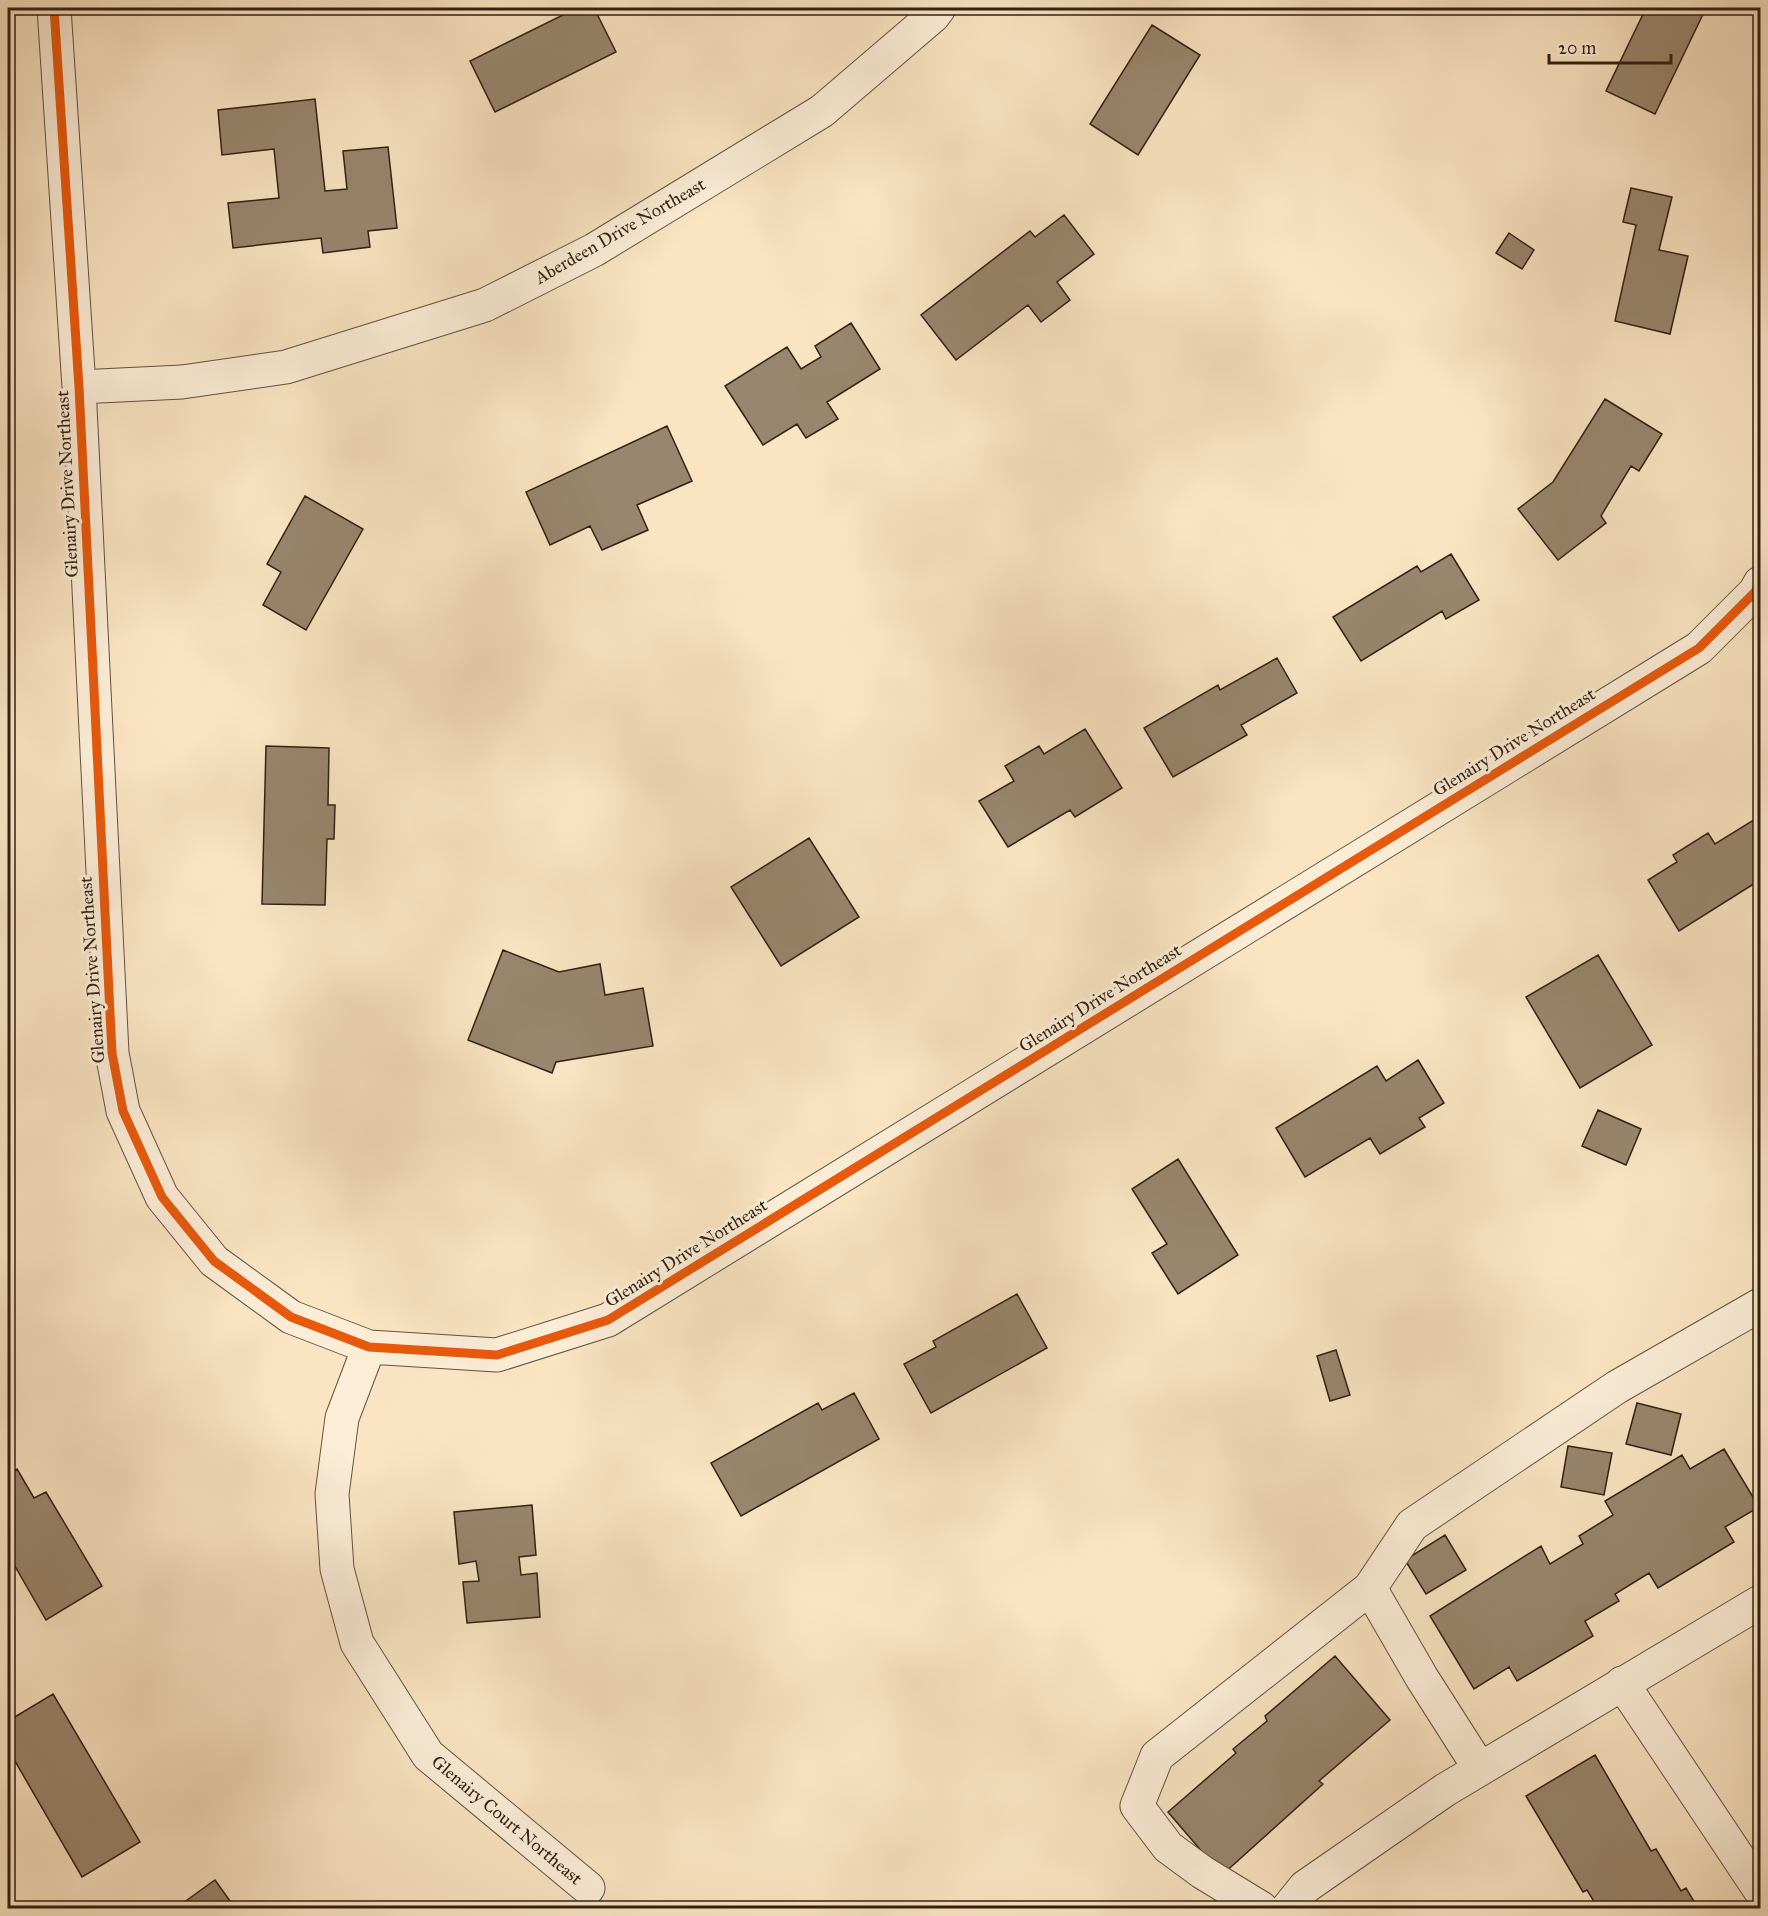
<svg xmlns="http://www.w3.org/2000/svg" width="1768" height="1916" font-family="'IM FELL Great Primer',serif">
  <rect width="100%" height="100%" fill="#fae4c2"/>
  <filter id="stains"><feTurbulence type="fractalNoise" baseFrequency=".00333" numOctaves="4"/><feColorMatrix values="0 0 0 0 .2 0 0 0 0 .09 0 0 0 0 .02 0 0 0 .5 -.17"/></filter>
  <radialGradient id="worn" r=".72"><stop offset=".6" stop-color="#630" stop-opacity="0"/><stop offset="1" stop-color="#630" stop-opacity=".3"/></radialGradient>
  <path fill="#99866e" stroke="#302114" stroke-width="1.5" d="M577 8H594L616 52 495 112 470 61Z
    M1646 8H1706L1655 114 1606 91Z
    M1152 25 1200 55 1138 155 1090 124Z
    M315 99 325 191 347 189 343 151 388 147 397 228 368 231 370 247 323 253 321 238 233 248 228 203 279 198 274 149 222 155 218 110Z
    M1631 188 1672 197 1659 250 1688 256 1670 334 1615 321 1636 225 1623 222Z
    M1064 215 1094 254 1057 282 1070 300 1041 322 1028 305 956 360 921 315 1030 231 1035 237Z
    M1509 233 1534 250 1522 269 1496 253Z
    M851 323 880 369 827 402 838 419 806 438 797 424 763 445 725 386 787 347 801 369 821 357 815 346Z
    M1605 399 1662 434 1639 471 1631 466 1601 516 1606 523 1558 560 1518 509 1553 482Z
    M667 426 692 481 637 505 648 530 602 550 590 526 550 545 526 492Z
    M305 496 363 529 306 630 263 605 281 572 267 564Z
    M1451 554 1479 600 1446 619 1442 611 1361 661 1333 617 1417 566 1421 572Z
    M1277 658 1297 693 1241 725 1247 735 1173 777 1144 728 1218 685 1220 690Z
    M1085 729 1122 788 1075 817 1070 810 1008 847 979 801 1014 781 1005 766 1039 746 1044 754Z
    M266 746 329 748 328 805H335L334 839H327L325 905 262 904Z
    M1760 816V880L1679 931 1648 880 1677 862 1673 855 1708 833 1715 844Z
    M809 838 859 917 781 966 731 887Z
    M503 950 559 972 600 964 605 995 643 988 653 1046 556 1062 552 1073 468 1040Z
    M1598 955 1652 1045 1580 1088 1526 997Z
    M1418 1060 1444 1103 1419 1118 1425 1127 1380 1154 1370 1138 1305 1177 1276 1128 1377 1066 1386 1081Z
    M1598 1110 1641 1129 1626 1165 1582 1146Z
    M1178 1159 1238 1255 1178 1294 1152 1253 1167 1244 1132 1189Z
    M1017 1294 1047 1348 931 1413 904 1364 936 1347 933 1341Z
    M1336 1350 1350 1395 1330 1401 1317 1356Z
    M854 1393 879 1439 741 1516 711 1463 818 1403 822 1410Z
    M1637 1403 1681 1414 1671 1455 1626 1444Z
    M1568 1446 1612 1453 1604 1495 1561 1487Z
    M1724 1449 1759 1507 1725 1527 1734 1542 1658 1588 1649 1573 1615 1594 1619 1601 1585 1621 1593 1636 1517 1681 1509 1667 1474 1689 1430 1616 1541 1546 1550 1564 1583 1544 1579 1536 1613 1515 1605 1501 1682 1455 1690 1469Z
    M17 1469 34 1498 46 1492 102 1586 46 1620 8 1554V1475Z
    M532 1505 536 1555 519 1557 521 1575 537 1573 540 1617 467 1623 463 1582 479 1581 476 1561 459 1564 454 1512Z
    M1445 1535 1466 1570 1426 1594 1405 1560Z
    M1335 1656 1390 1720 1319 1781 1323 1784 1222 1875 1168 1812 1236 1753 1233 1749 1267 1721 1265 1716Z
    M53 1694 140 1842 82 1877 8 1749V1721Z
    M1595 1755 1651 1851 1656 1849 1681 1891 1686 1888 1698 1908H1598L1587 1890 1583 1892 1526 1796Z
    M215 1880 235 1908H176Z"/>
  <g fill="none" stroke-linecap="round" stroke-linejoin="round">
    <defs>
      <path id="street" d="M54 8 79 387 112 1053 123 1111 162 1197 214 1261 291 1317 369 1347 497 1355 608 1320 1699 648 1755 592 1760 583
        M79 387 182 382 286 367 485 305 594 250 822 111 933 16 939 8
        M369 1347 342 1418 332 1494 337 1569 357 1643 428 1755 588 1888
        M1370 1588 1412 1525 1617 1387 1760 1305
        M1622 1683 1760 1890
        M1261 1908 1202 1872 1168 1847 1137 1806 1157 1756 1370 1588 1422 1678 1480 1769
        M1288 1908 1305 1887 1445 1790 1760 1602"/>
    </defs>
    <use href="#street" stroke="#625240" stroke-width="35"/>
    <use href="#street" stroke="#fcedd7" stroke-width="33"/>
    <defs>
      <path id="cycleway" d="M54 8 79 387 112 1053 123 1111 162 1197 214 1261 291 1317 369 1347 497 1355 608 1320 1699 648 1755 592 1760 583"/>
    </defs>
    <use href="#cycleway" stroke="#fcedd7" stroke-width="13"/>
    <use href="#cycleway" stroke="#e8590c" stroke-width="9"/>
  </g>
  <g text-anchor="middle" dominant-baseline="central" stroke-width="6" stroke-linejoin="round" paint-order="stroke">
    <g font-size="18" fill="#302114" stroke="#fcedd7">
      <text transform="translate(620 231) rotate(-30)">Aberdeen Drive Northeast</text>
      <text transform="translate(67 484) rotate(-93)">Glenairy Drive Northeast</text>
      <text transform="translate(1514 742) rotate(-32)">Glenairy Drive Northeast</text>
      <text transform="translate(92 970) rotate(-94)">Glenairy Drive Northeast</text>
      <text transform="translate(1100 998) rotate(-32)">Glenairy Drive Northeast</text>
      <text transform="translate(686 1253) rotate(-32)">Glenairy Drive Northeast</text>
      <text transform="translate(507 1820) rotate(40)">Glenairy Court Northeast</text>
    </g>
  </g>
  <rect width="1768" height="1916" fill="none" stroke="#fae4c2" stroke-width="30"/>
  <rect x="9" y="9" width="1750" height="1898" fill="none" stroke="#302114" stroke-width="3"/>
  <rect x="15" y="15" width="1738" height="1886" fill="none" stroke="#302114" stroke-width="1.5"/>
  <path d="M1549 54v9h122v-9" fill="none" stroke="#302114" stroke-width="3"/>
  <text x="1558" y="54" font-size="18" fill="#302114" stroke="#fcedd7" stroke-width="4.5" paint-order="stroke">20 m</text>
  <rect width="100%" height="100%" filter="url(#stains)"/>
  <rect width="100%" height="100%" fill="url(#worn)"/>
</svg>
